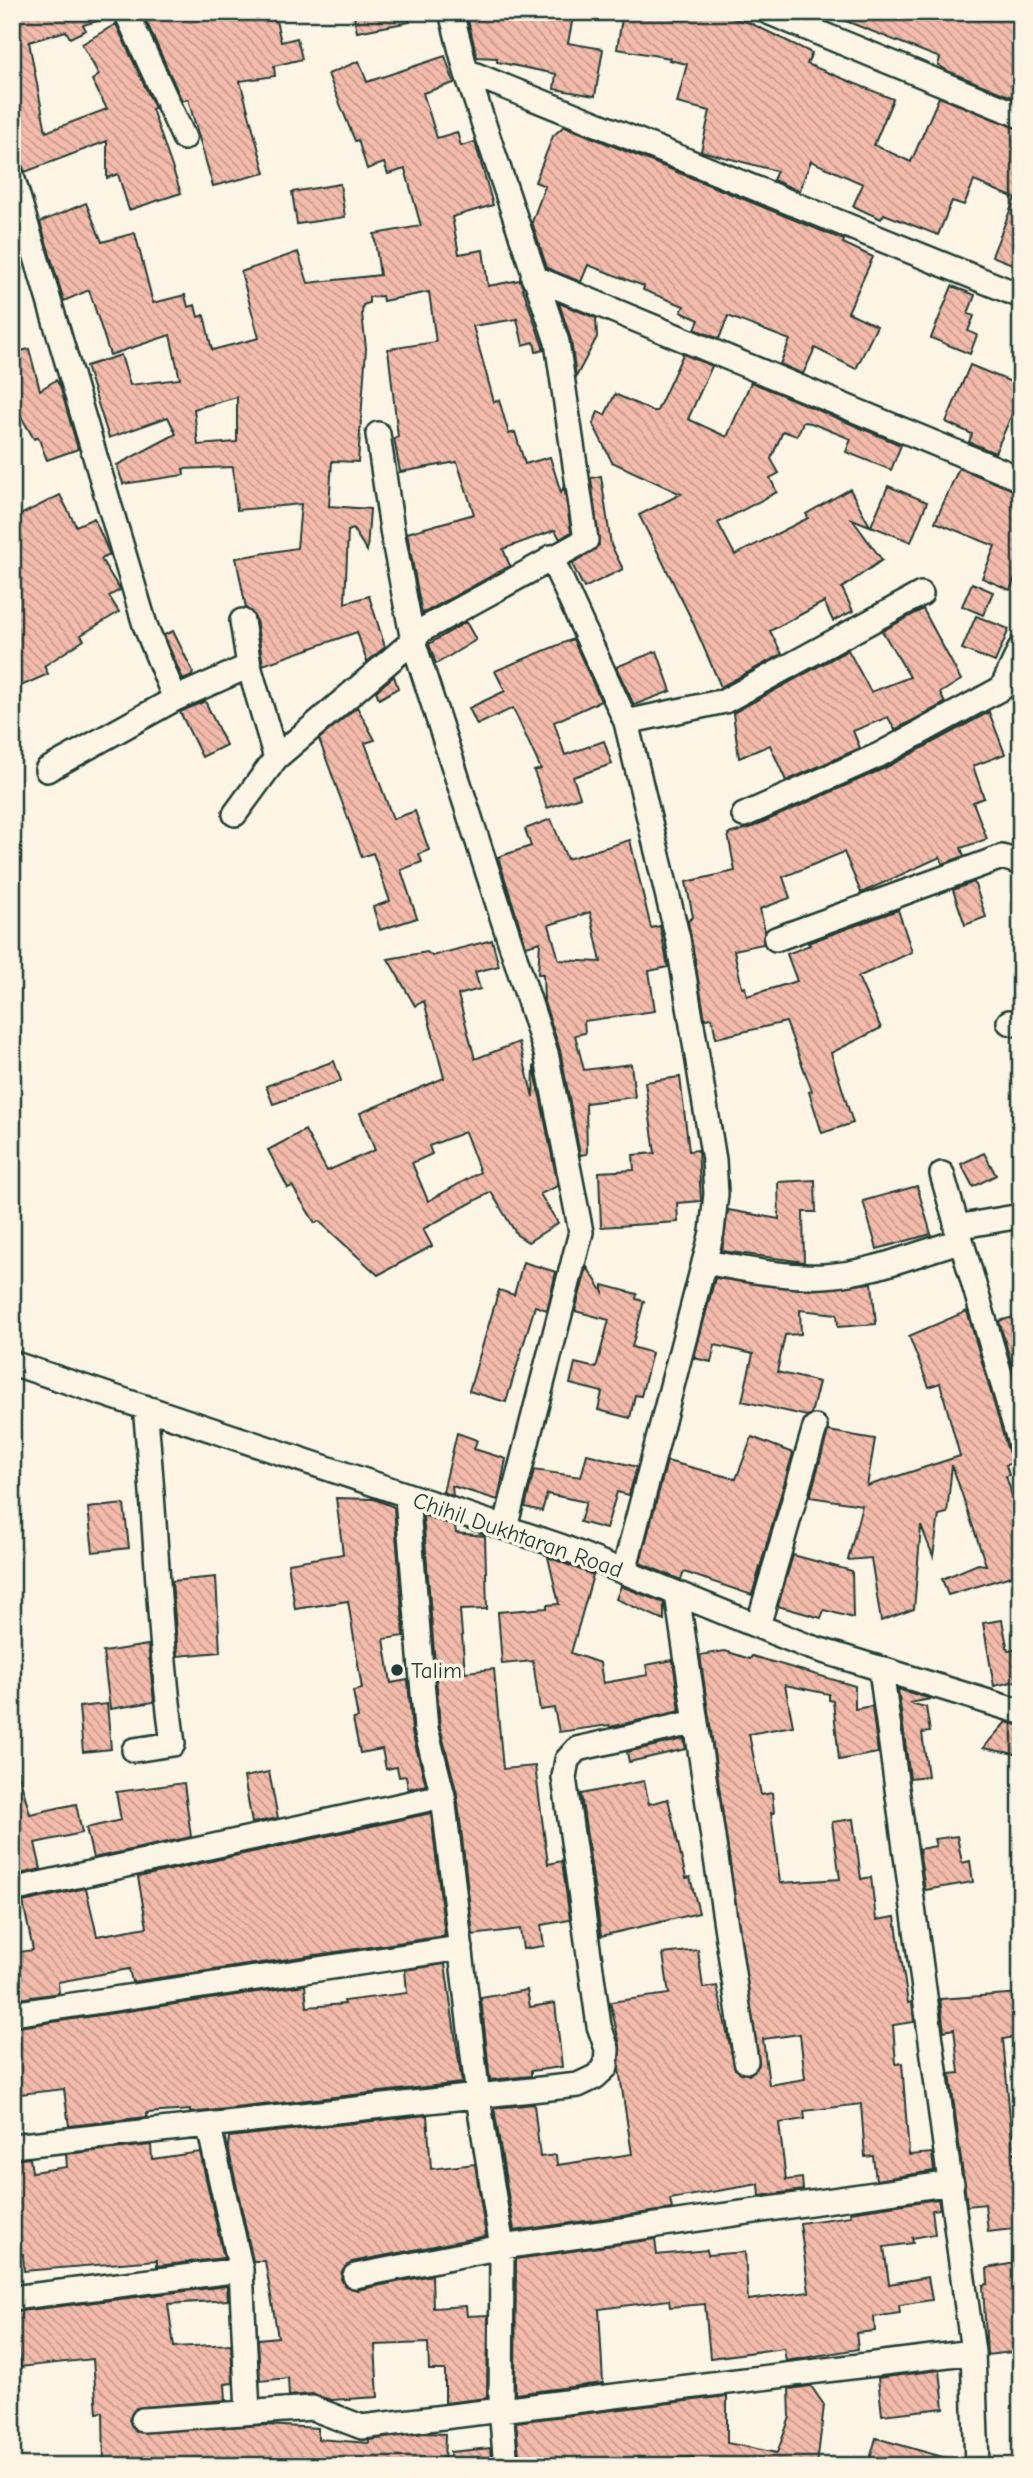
<svg xmlns="http://www.w3.org/2000/svg" width="1033" height="2478" font-family="'Comic Neue',sans-serif">
  <defs>
    <pattern id="building-back-hatch" width="6" height="6" patternUnits="userSpaceOnUse" patternTransform="scale(1.75)"><rect width="6" height="6" fill="#f4bbab"/><path d="M-1 5l2 2M0 0l6 6M5-1l2 2" fill="none" stroke="#c5998c"/></pattern>
  </defs>
  <rect width="100%" height="100%" fill="#fcf5e5"/>
  <filter id="ink" filterUnits="userSpaceOnUse"><feTurbulence type="fractalNoise" baseFrequency=".0143" numOctaves="2"/><feDisplacementMap in="SourceGraphic" scale="14" xChannelSelector="R" yChannelSelector="G"/><feConvolveMatrix kernelMatrix="1 2 1 2 8 2 1 2 1" color-interpolation-filters="sRGB"/></filter>
  <g filter="url(#ink)">
    <path fill="url(#building-back-hatch)" stroke="#1f3d34" stroke-width="2" fill-rule="evenodd" d="M12 12H110L111 17 83 25 86 30 70 38 66 31 29 42 46 132 107 109 92 80 99 75 82 44 116 24 155 108 152 109 181 193 129 210 118 174 107 178V141L25 172 12 140Z
      M142 12H274L281 42 297 38 302 59 274 66 275 76 240 81 265 173 213 186 188 99 182 101Z
      M353 12H409L410 22 357 32Z
      M466 12H574L568 43 603 49 595 96 554 89 556 74 497 62V58L477 57Z
      M623 12H711L750 23 812 53 807 64 893 99 874 145 911 162 939 97 1021 130V256L1017 266 992 256 1015 198 974 181 964 205 952 201 938 235 884 214 881 219 853 206 863 184 811 161 799 191 773 180 777 171 701 151 710 111 677 103 687 64 669 60 670 58 617 49Z
      M823 12H1021V101L950 72 938 65 940 58Z
      M445 56 454 83 423 93 437 138 457 132 461 146 475 142 493 205 452 217 459 254 483 250 488 286 520 280 544 350 536 352 534 342 523 345 517 319 473 326 494 402 499 400 509 434 515 432 525 464 550 457 561 493 564 486 571 532 560 539 555 530 503 549 510 566 422 614 407 533 474 514 457 462 400 472 394 438 398 437 388 349 436 342 429 292 383 301 382 296 369 297V303L363 305 362 314 366 348 358 462 332 461 329 506 370 509 367 551 353 529 348 531 345 603 369 596 385 647 367 662 357 632 263 665 256 619 246 608 236 558 297 548 301 504 237 510 233 467 183 469 184 475 123 484 117 465 176 434 168 417 109 438 86 366 121 355 130 385 180 379 170 335 110 355 89 290 64 301 40 222 86 203 102 242 135 233 153 303 185 295 188 307 195 305 198 317 204 315 212 350 259 338 241 272 298 252 308 283 380 275 374 234 421 226 405 169 388 174 384 163 367 169 358 140 355 141 328 74 359 61 367 82ZM237 397V442L198 445 194 409Z
      M564 126 844 240 843 243 873 257 848 312 877 326 856 369 815 348 803 374 780 364 790 340 728 316 719 339 695 329 699 320 681 312 684 306 643 290 644 286 588 265 581 282 547 268 532 222 545 186 535 182 553 136Z
      M340 184 345 217 297 224 292 192Z
      M952 286 975 295 968 314 974 316 968 331 977 335 970 354 931 338Z
      M559 303 596 318 597 337 576 377 571 340Z
      M29 349 40 390 56 380 60 386 78 449 47 460 38 437 34 439 12 401V353Z
      M683 354 712 366 688 419 727 437 751 382 901 445 891 470 846 452 851 439 811 423 803 422 797 436 783 431 771 459 779 473 770 478 777 492 718 523 735 555 808 518 806 514 850 489 870 526 852 519 882 560 842 588 853 611 833 621 824 602 770 631 782 654 721 687 691 618 639 515 681 494 612 462 593 424 598 412 605 415 615 394 652 411H657Z
      M970 365 1021 386V394L995 453 969 442 972 434 946 422Z
      M959 468 1021 493V564L1010 590 982 578 995 546 935 522Z
      M601 476 611 545 623 569 584 588 572 564 599 545 591 478Z
      M888 486 927 502 911 542 871 526Z
      M60 495 76 526 94 518 110 555 101 559 120 590 109 596 119 612 81 635 84 640 44 666 48 674 12 690V519Z
      M972 583 993 592 983 615 962 606Z
      M923 609 961 680 940 693 945 703 895 730 888 717 853 731 860 748 786 781 770 745 739 758 733 713 848 650 871 692 910 677 882 631Z
      M976 616 1009 629 995 662 962 649Z
      M466 622 476 640 436 664 429 644Z
      M173 631 193 672 192 676 183 680 164 635Z
      M573 639 601 701 554 722 565 755 604 741 612 764 573 777 580 797 547 808 534 771 541 769 513 708 477 725 469 708 505 691 495 671Z
      M657 651 671 691 634 705 616 667Z
      M394 676 398 688 379 699 376 691Z
      M205 701 226 745 202 757 180 712Z
      M357 707 375 740 365 743 393 819 415 811 429 850 419 854 422 862 401 870 417 918 380 930 373 907 390 901 373 853 362 857 319 739Z
      M989 712 1005 754 973 766 984 798 973 802 987 839 961 848 964 856 943 864 940 857 861 893 844 852 783 877 790 898 760 909 765 931 763 944 734 950 742 988 745 987 747 996 797 981 787 954 810 945 808 943 813 941 898 910 912 952 858 977 881 1028 831 1053 853 1123 822 1133 809 1092 812 1091 786 1022 716 1038 712 1018 705 1019 688 921 693 917 686 882 735 871 728 834 750 828 885 768Z
      M551 819 567 859 630 840 651 928 660 926 668 967 649 971 655 1011 584 1021 585 1033 575 1035 584 1070 631 1064 635 1097 586 1103 587 1154 580 1155 560 1050 544 1002 543 974H538L540 942 526 946 498 857 531 846 525 829ZM590 912 601 962 559 960 549 925Z
      M974 882 986 917 965 925 953 890Z
      M492 940 499 966 475 972 480 989 458 995 475 1059 519 1042 533 1097 534 1066 558 1186 540 1194 558 1223 528 1242 517 1235 491 1192 423 1229 432 1246 378 1275 319 1221 315 1223 292 1186 288 1188 268 1150 305 1130 327 1171 375 1150 360 1113 444 1078 424 1001 415 1006 388 959 427 952 432 956ZM465 1132 480 1172 428 1201 412 1163 432 1154 429 1146Z
      M334 1061 341 1081 273 1104 266 1086Z
      M680 1077 689 1151 698 1150 701 1201 677 1203 678 1222 601 1227 599 1172 634 1170 633 1155 655 1153 645 1082Z
      M984 1153 996 1175 973 1187 961 1164Z
      M815 1180 816 1212H803L804 1262 722 1251 728 1210 779 1219 778 1182Z
      M917 1186 931 1234 877 1249 863 1201Z
      M523 1262 556 1272 547 1310 535 1306 506 1402 469 1391 499 1290 514 1295Z
      M587 1267 603 1292V1285L637 1294 636 1299 644 1301 632 1347 652 1353 641 1396 635 1395 630 1418 598 1410 602 1392 570 1384 575 1363 596 1368 609 1320 575 1311Z
      M715 1278 809 1290 872 1283 876 1324 838 1327 837 1314 800 1310 801 1334 785 1335 777 1372 819 1382 811 1414 807 1416 742 1401 753 1354 715 1345 711 1362 694 1358Z
      M967 1311 1008 1451 1012 1458 1021 1461 1006 1465 1009 1475 1006 1476 1021 1523V1573L948 1595 942 1579 978 1564 986 1565 952 1465 947 1513 939 1515 933 1556 921 1526 914 1609 881 1621 871 1558 848 1560 862 1505 810 1497 828 1431 875 1439 867 1486 960 1456 940 1383 929 1387 909 1336Z
      M1021 1315V1396L999 1321Z
      M457 1433 477 1440 474 1449 506 1459 498 1500 452 1486 453 1496 443 1492Z
      M752 1437 793 1453 752 1595 684 1572 681 1580 640 1563 667 1461 736 1479Z
      M587 1454 637 1467 629 1495 617 1492 606 1529 580 1522 586 1502 547 1494 542 1511 525 1507 534 1470 581 1477Z
      M336 1498 374 1499 394 1507 404 1636 384 1639 391 1683 408 1680 412 1732 426 1785 408 1789 406 1776 399 1777 397 1767 386 1769 382 1749 360 1753 353 1719 358 1718 353 1691 362 1689 348 1601 295 1609 288 1563 343 1554Z
      M124 1504 129 1548 93 1552 88 1508Z
      M423 1515 455 1526 456 1533 485 1536 487 1609 460 1610 465 1672 494 1669 503 1769 535 1766 548 1864 562 1861 570 1920 541 1925 544 1946 523 1949 520 1929 473 1935 457 1794 440 1727Z
      M793 1555 852 1571 853 1618 824 1610 821 1618 778 1606Z
      M548 1557 593 1575 571 1653 600 1663 603 1683 648 1675 646 1665 673 1660 680 1711 610 1727 609 1725 559 1732 554 1708 540 1710 533 1661 502 1664 498 1612 547 1608V1605L559 1604Z
      M216 1577 220 1652 178 1656 172 1581Z
      M621 1586 664 1603V1620L616 1599Z
      M1002 1620 1008 1651 1021 1648V1680L994 1686 983 1623Z
      M148 1645 154 1702 110 1709 103 1652Z
      M725 1651 750 1659 752 1656 855 1686V1709L872 1706 878 1753 839 1760 833 1701 829 1700V1694L785 1685 793 1726 749 1734 761 1795 772 1793 774 1813H771L780 1883 840 1879 832 1822 853 1819 861 1879 871 1877 876 1920 895 1917 908 2003 912 2002 914 2022 893 2025 896 2064 902 2063 909 2155 932 2153 934 2171 876 2180 873 2156 865 2157 861 2104 804 2111 805 2119 779 2123 786 2180 802 2178 803 2190 760 2196 759 2184 670 2199 672 2209 514 2231 494 2108 534 2104 540 2157 556 2155 557 2165 632 2154 619 2069 620 2045 610 2002 669 1994 663 1954 698 1950 703 1988 717 1986 735 2069 749 2075 759 2065 700 1655ZM800 2034 805 2079 769 2085 763 2039Z
      M898 1689 931 1699 909 1703 926 1707 930 1732 922 1733 928 1776 910 1778Z
      M107 1704 111 1749 83 1752 79 1707Z
      M1006 1722 1021 1726V1755L983 1748Z
      M684 1739 686 1749 629 1762 627 1752Z
      M18 1771 30 1814 76 1804 82 1833 35 1843 41 1869 12 1876V1772Z
      M269 1772 278 1818 252 1823 244 1777Z
      M644 1781 649 1804 668 1799 686 1878 690 1877 699 1913 601 1936 581 1794Z
      M184 1783 191 1837 93 1858 86 1828 121 1820 116 1792Z
      M431 1813 445 1936 132 1982 129 1969 58 1982 59 1993 12 2000V1953L33 1950 23 1902 86 1888 97 1936 147 1927 138 1877Z
      M957 1836 962 1863 970 1861 973 1882 925 1890 919 1849 936 1846 934 1839Z
      M445 1964 462 2083 190 2113V2110L147 2113V2117L69 2126 64 2089 12 2095V2028L305 1985 307 2007 345 2004 344 2001 407 1993 405 1970Z
      M527 1990 530 2007 555 2003 562 2067 531 2071V2076L490 2080 481 1998Z
      M1021 1993V2036L1003 2039 1013 2153 1021 2152V2228L988 2232 985 2204 967 2206 950 2074 959 2073 954 2029 944 2031 940 1999Z
      M427 2115 431 2169 475 2164 486 2236 352 2262 342 2271 341 2279 345 2286 357 2290 432 2275 433 2308 466 2306 467 2316 488 2315 487 2398 445 2403V2370H429L428 2343 375 2345 378 2397 331 2400 312 2394 289 2396 288 2378 260 2381 258 2339 278 2337 265 2261H253L228 2147 229 2137Z
      M151 2145 152 2159 200 2152 224 2258 157 2266V2260L24 2271 23 2254 12 2255V2160L30 2158 32 2172 67 2167 66 2154Z
      M938 2199 940 2209 932 2210 935 2234 912 2238 913 2243 884 2247 889 2284 928 2277 932 2300 899 2305 900 2313 874 2317 875 2331 856 2333 858 2349 786 2361 784 2348 710 2358 705 2304 670 2307 669 2300 599 2309 603 2383 515 2394 516 2259 655 2239 657 2255 707 2250 708 2255 745 2252 748 2300 809 2292 800 2223 851 2216 850 2212Z
      M1021 2262V2351L987 2355 983 2285 988 2284 987 2268Z
      M227 2286 228 2300 168 2304 174 2347 231 2344 233 2383 225 2384 226 2400 136 2408 129 2420 136 2432 265 2425 318 2428V2439L369 2443V2440L425 2433 445 2434 444 2466H104L103 2412 97 2413 93 2359 20 2367 12 2312Z
      M940 2370 944 2408 882 2415 878 2378Z
      M811 2386 824 2405 817 2466H693V2457L634 2460 599 2463V2466H520L516 2422 727 2396V2443L777 2453 790 2417 789 2389Z
      M876 2438 953 2460 952 2466H868Z
      M490 2448 492 2466H451L450 2452Z"/>
    <g fill="none" stroke-linecap="round" stroke-linejoin="round">
      <defs>
        <path id="minor" d="M126 12 184 138
          M768 12 1021 116
          M466 71 1021 296
          M12 176 145 625 175 699
          M533 277 1021 479
          M378 434 393 536 413 641 546 1053 581 1232 505 1528
          M551 557 626 722 678 939 714 1160 716 1194 712 1232 624 1571
          M242 621 249 666 276 758
          M626 722 725 701 921 594
          M47 770 175 699 249 666
          M235 814 276 758 413 641 422 630 586 540 557 342 466 71 451 12
          M744 815 879 755 1002 688 1021 647
          M776 939 1002 857 1021 863
          M1009 1022 1021 1025
          M942 1174 1021 1447
          M956 1227 1021 1216
          M705 1262C744 1269 785 1278 824 1276 870 1274 917 1253 960 1241
          M12 1363 560 1546 807 1646 1021 1712
          M407 1497 426 1729 443 1796 478 2098 502 2247 501 2409 506 2466
          M677 1594 746 2061
          M758 1626 815 1427
          M881 1670 973 2352 977 2466
          M134 1750 173 1744C158 1632 156 1519 145 1407
          M12 1890 443 1796
          M12 2014 461 1948
          M209 2127 241 2270 248 2412
          M12 2146 578 2085 595 2077 606 2067 607 2049 599 2026 564 1777 567 1760 577 1749 696 1722
          M355 2276 502 2247 952 2183
          M12 2298 241 2270
          M143 2420 312 2408 362 2427 973 2352"/>
      </defs>
      <use href="#minor" stroke="#1f3d34" stroke-width="28"/>
      <use href="#minor" stroke="#fcf5e5" stroke-width="23"/>
    </g>
  </g>
  <circle fill="#1f3d34" stroke="#fcf5e5" stroke-width="2.5" cx="397" cy="1670" r="7"/>
  <g text-anchor="middle" dominant-baseline="central" stroke-width="7" stroke-linejoin="round" paint-order="stroke">
    <g font-size="23" fill="#1f3d34" stroke="#fcf5e5">
      <text transform="translate(518 1535) rotate(19)">Chihil Dukhtaran Road</text>
    </g>
    <g font-size="23" fill="#1f3d34" stroke="#fcf5e5" text-anchor="start">
      <text x="411" y="1670">Talim</text>
    </g>
  </g>
  <rect width="1033" height="2478" fill="none" stroke="#fcf5e5" stroke-width="42"/>
  <rect x="21" y="21" width="991" height="2436" fill="none" stroke="#1f3d34" stroke-width="2.5" filter="url(#ink)"/>
</svg>
